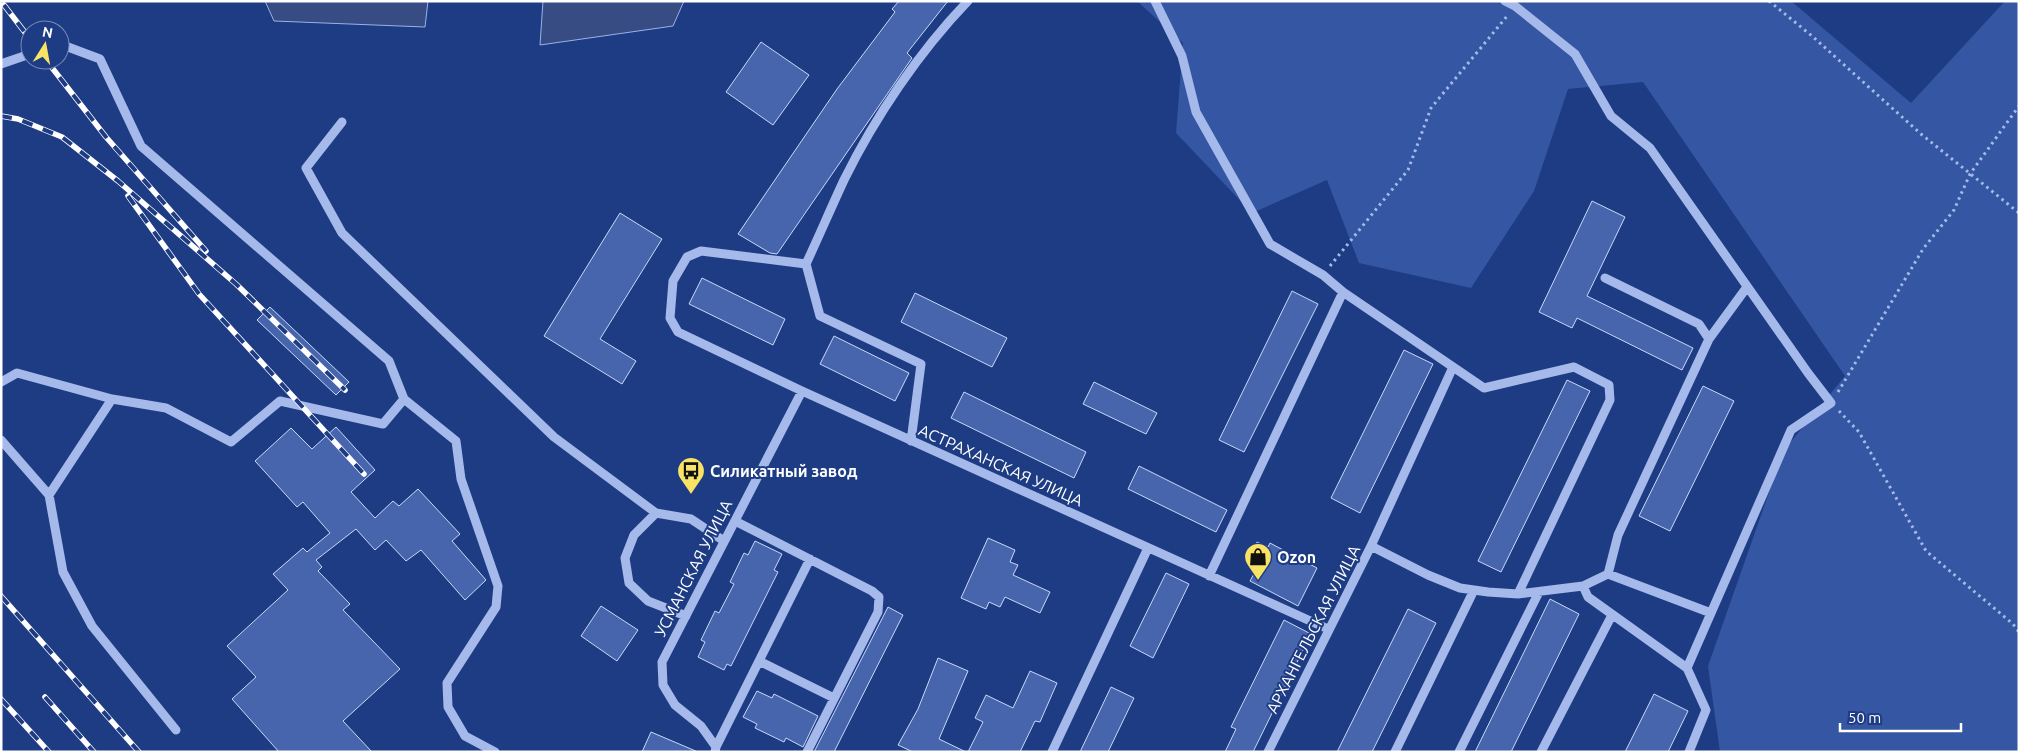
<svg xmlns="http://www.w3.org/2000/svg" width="2020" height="753" font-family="Ubuntu,sans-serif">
  <rect width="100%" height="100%" fill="#1e3c84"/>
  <path fill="#3456a3" d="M1137 1H1791L1911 103 2005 1H2019V752H1720L1708 666 1784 450 1845 376 1643 82 1568 89 1534 191 1471 288 1359 263 1327 180 1252 213 1176 133 1183 43Z"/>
  <path fill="#364c82" stroke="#98b3ec" d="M265 1H428L425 27 274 21Z
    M543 1H684L673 26 540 45Z"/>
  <path fill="#4665ad" stroke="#c9d8f7" d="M899 1H948L907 53 912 58 777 254 770 253 738 234 837 89 895 12 892 9Z
    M761 42 809 75 773 125 726 92Z
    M1592 201 1625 217 1587 296 1693 348 1682 370 1577 318 1572 328 1539 312Z
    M620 213 662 239 600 339 636 361 622 384 544 336Z
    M702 278 785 319 773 345 689 304Z
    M1292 291 1318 304 1244 452 1219 440Z
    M915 293 1007 338 992 367 901 322Z
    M270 307 349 382 336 395 257 320Z
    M834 336 909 373 895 401 820 364Z
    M1404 350 1433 364 1360 513 1331 498Z
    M1567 380 1590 391 1501 572 1478 561Z
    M1094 382 1157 413 1146 434 1083 404Z
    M1703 386 1734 401 1670 531 1639 516Z
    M964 392 1086 452 1074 478 951 418Z
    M336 427 375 470 351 492 375 518 393 501 399 506 418 489 460 534 452 541 486 580 465 600 421 550 406 561 386 540 375 550 356 529 316 560 322 567 318 571 350 604 343 610 400 669 343 721 372 752H279L232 699 256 677 227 646 288 590 273 574 303 548 307 552 330 533 303 502 297 507 255 461 291 428 312 449Z
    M1139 466 1227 510 1216 532 1128 489Z
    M988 538 1015 550 1010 562 1018 565 1013 575 1050 592 1040 613 1005 597 1000 607 989 602 986 609 961 598Z
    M755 541 782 554 774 570 778 572 731 666 727 664 724 670 698 657 705 642 701 640 715 611 719 613 734 584 730 582 744 553 748 555Z
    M1257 542 1268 547 1270 543 1317 568 1298 606 1250 581 1261 561 1250 555Z
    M1166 573 1189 584 1153 658 1130 646Z
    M1550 599 1579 614 1511 752H1475Z
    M601 606 638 630 617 661 581 636Z
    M888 607 903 615 834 752H814Z
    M1408 609 1436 623 1372 752H1337Z
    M1284 620 1311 634 1253 752H1225L1236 729 1231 727Z
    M938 658 968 671 939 739 966 752H913L898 745 918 709Z
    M1030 671 1057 683 1040 722 1035 721 1020 752H968L983 722 975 718 986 695 1013 708Z
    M1111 687 1134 698 1108 752H1080Z
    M757 691 772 698 774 694 818 716 803 747 786 738 784 742 755 728 757 724 743 717Z
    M1654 694 1688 711 1668 752H1625Z
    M651 732 698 752H642Z"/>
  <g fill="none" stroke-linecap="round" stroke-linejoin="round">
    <path stroke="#a5baea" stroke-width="3" stroke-dasharray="2.5 4" stroke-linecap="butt" d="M1769 1 1812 36 1921 134 2019 213
      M1330 266 1408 170 1431 108 1508 15
      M1838 392 1923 249 1954 210 1970 174 2019 106
      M1839 411 1859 432 1926 551 2013 624 2019 632"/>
    <path stroke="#a5baea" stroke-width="9" d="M1155 1 1182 56 1196 112 1270 244 1323 275 1343 292 1484 388 1574 367 1609 385 1610 400 1518 594
      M1505 1 1515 6 1575 54 1611 116 1650 148 1808 373 1831 403 1791 430 1687 668
      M60 44 100 59 141 146 389 361 404 399 456 441 461 479 498 586 496 607 447 683 448 707 465 736 495 752
      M1 64 30 54
      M342 122 306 168 342 233 554 437 656 513 691 519 724 541
      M806 264 701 251 687 257 673 281 670 318 678 332 802 391 1328 629
      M806 264C819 236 831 208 844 180 875 117 919 52 968 1
      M806 264 820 316 921 364 911 441
      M1605 278 1699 324 1709 339 1618 535 1608 574
      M1709 339 1747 287
      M1 382 17 373 112 399
      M1 440 49 495
      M656 513 634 535 625 558 629 583 648 601 686 616
      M735 521 872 591 879 597 878 612 807 752
      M1371 546 1453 367
      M1209 576 1343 292
      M1583 586 1588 597 1687 668 1706 710 1689 752
      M759 661 834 698
      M176 730 92 626 63 572 49 495 112 399 166 408 231 442 280 401 383 424 404 399
      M716 747 810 559
      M715 752 716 747 701 726 675 705 663 685 662 662 802 391
      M1052 752 1148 548
      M1268 752 1371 546 1428 575 1460 588 1488 592 1518 594 1583 586 1608 574 1711 613
      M1395 752 1474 590
      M1459 752 1539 592
      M1541 752 1612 615"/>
    <defs>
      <path id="rail" d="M4 5 30 39
        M46 60 106 137 206 251
        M1 116 18 119 62 137 118 181 236 284 345 390
        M128 196 199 294 364 474
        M1 596 139 752
        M45 697 94 752
        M1 699 49 752"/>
    </defs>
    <use href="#rail" stroke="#fff" stroke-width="5.5"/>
    <use href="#rail" stroke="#1e3c84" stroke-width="4" stroke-dasharray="11" stroke-linecap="butt"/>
  </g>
  <defs>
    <symbol id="bus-pin" viewBox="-11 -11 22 30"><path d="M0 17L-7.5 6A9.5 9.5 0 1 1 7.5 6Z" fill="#f9e364" stroke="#1e3c84"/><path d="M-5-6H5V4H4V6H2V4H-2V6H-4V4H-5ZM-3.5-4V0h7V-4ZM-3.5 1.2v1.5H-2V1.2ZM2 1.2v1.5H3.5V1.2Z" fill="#111"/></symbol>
    <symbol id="shop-pin" viewBox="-11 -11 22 30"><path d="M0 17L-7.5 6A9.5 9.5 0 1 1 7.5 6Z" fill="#f9e364" stroke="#1e3c84"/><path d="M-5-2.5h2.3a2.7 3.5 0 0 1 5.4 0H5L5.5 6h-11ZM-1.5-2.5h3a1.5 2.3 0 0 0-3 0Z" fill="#111"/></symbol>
  </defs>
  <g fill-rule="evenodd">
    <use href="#bus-pin" x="675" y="455" width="32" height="43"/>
    <use href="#shop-pin" x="1242" y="541" width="32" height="43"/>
  </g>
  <g text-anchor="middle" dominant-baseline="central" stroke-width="4" stroke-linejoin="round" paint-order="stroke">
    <g font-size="16" fill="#fff" stroke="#1e3c84">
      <text transform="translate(1001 465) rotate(24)">АСТРАХАНСКАЯ УЛИЦА</text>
      <text transform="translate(693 568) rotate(-63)">УСМАНСКАЯ УЛИЦА</text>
      <text transform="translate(1313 629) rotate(-63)">АРХАНГЕЛЬСКАЯ УЛИЦА</text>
    </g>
    <g font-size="16" font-weight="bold" fill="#fff" stroke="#1e3c84" text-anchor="start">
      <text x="710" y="471">Силикатный завод</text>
      <text x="1277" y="557">Ozon</text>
    </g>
  </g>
  <rect width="2020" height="753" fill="none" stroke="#ffffff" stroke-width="5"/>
  <g transform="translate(45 45) rotate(11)"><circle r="24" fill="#1e3c84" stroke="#788ab5"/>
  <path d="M0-4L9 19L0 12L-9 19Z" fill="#f9e364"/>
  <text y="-8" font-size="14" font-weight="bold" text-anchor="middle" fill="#ffffff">N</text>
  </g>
  <path d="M1840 723v8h121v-8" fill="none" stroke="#ffffff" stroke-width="2.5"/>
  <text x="1848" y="723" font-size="15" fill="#ffffff" stroke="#1e3c84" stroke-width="4" paint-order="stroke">50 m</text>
</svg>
